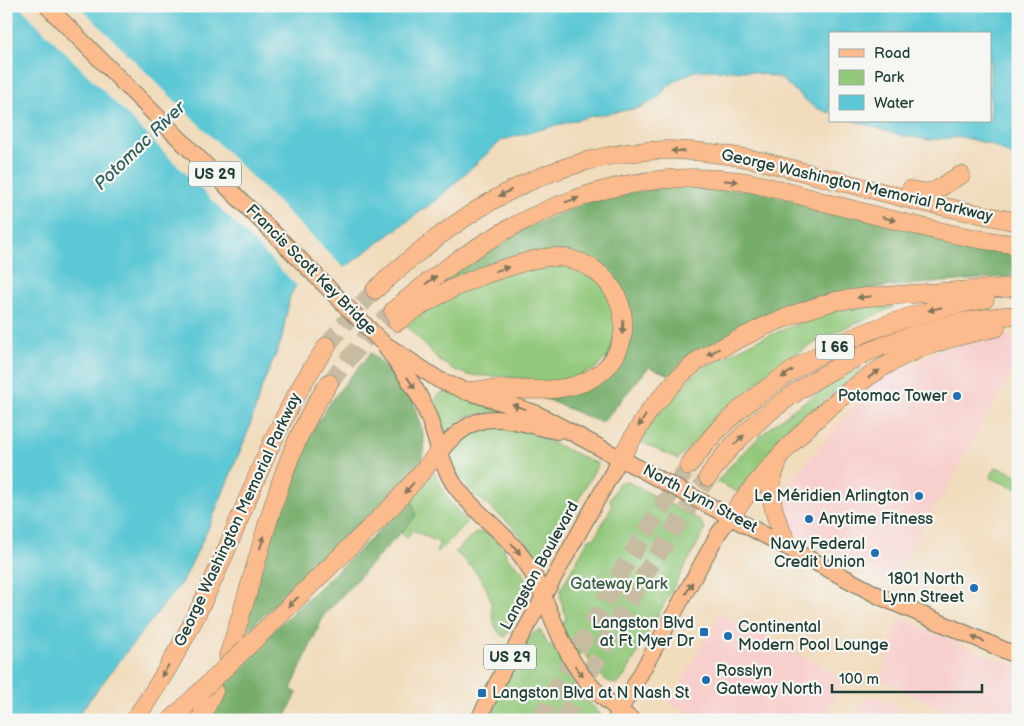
<svg xmlns="http://www.w3.org/2000/svg" width="1024" height="726" font-family="'Balsamiq Sans',sans-serif">
  <rect width="100%" height="100%" fill="#f6f6f2"/>
  <filter id="ink" filterUnits="userSpaceOnUse"><feTurbulence type="fractalNoise" baseFrequency=".02" numOctaves="2"/><feDisplacementMap in="SourceGraphic" scale="10" xChannelSelector="R" yChannelSelector="G"/><feConvolveMatrix kernelMatrix="1 2 1 2 8 2 1 2 1" color-interpolation-filters="sRGB"/></filter>
  <filter id="wash" filterUnits="userSpaceOnUse"><feTurbulence type="fractalNoise" baseFrequency=".0096" numOctaves="4" result="noise"/><feDisplacementMap in="SourceGraphic" scale="20" xChannelSelector="R" yChannelSelector="G"/><feGaussianBlur stdDeviation="1.12" result="paint"/><feColorMatrix in="noise" values="0 0 0 0 0 0 0 0 0 0 0 0 0 0 0 0 0 1.4 0 .05"/><feComposite in="paint" operator="in"/></filter>
  <g filter="url(#wash)">
    <rect width="100%" height="100%" fill="#f1dcbc"/>
    <path fill="#f7d0ce" d="M993 336 1018 338V364L992 406 941 500 933 508 894 580 889 582 791 534 780 505 785 489 870 387 941 348Z
      M720 612 844 679 822 720H707L670 704Z
      M899 618 1018 668V720H960L883 680V672Z
      M873 696 879 698 920 720H855L863 702 869 697Z"/>
    <path fill="#93c97b" stroke="#598358" d="M565 262 601 283 618 320 610 354 596 368 568 381 528 384 527 378 468 375 453 369 440 361 403 322 495 274Z
      M880 306 894 307C869 318 844 327 820 340 765 369 720 414 678 459L639 441 661 408 682 385 706 366 758 340 807 320 835 310Z
      M860 368 862 371C813 406 776 445 740 493L717 482C756 432 806 398 860 368Z
      M444 392H449L510 413C490 411 458 412 447 434L445 432 441 416 435 401 439 394Z
      M491 424 527 431 598 464 541 567C534 553 526 541 515 529 491 505 456 488 450 451 462 437 475 431 491 424Z
      M996 467 1018 475V489L990 478Z
      M433 471C440 479 442 490 448 499 453 507 463 514 466 524L438 552H436L440 543 412 530 408 537H406L401 533 415 516 411 495Z
      M626 481 700 520 705 530 624 677 618 684C602 684 592 663 584 652L570 658 563 669 584 697 602 716 599 720H491L500 693 532 634 540 630 550 648 566 618 560 597 561 589 589 539 595 537 612 506 610 499 619 483Z
      M479 532 489 534 504 548 506 556 522 571 526 582 527 594 505 637C491 631 493 611 490 598 484 578 470 565 455 552L473 535Z"/>
    <path fill="#76ad6b" stroke="#4a7550" d="M677 185 754 191 1018 252V276L883 287 811 298 768 314 726 338 670 375 649 367 602 423 534 394 600 377 626 308 575 256 437 287 471 259 503 238 594 199Z
      M371 353C386 367 403 381 412 399 416 406 416 414 419 421 426 442 427 449 417 469L287 601 280 600 244 634C264 557 283 473 328 406 341 387 356 370 371 353Z
      M411 495 416 516 324 615 291 689 297 693 287 714V720H207L227 674 373 537Z"/>
    <path fill="#5cc8d5" stroke="#3e8284" d="M6 6H992L1018 8V157L1011 155 990 144 961 137 929 140 900 135 854 121H990V34H830V113L814 107 780 78 748 71 711 70 695 71 678 79 667 87 657 99 639 108 587 117 502 140 436 200 348 265 334 271 303 279 295 287 290 296 281 342 262 386 249 429 208 529 184 579 117 664 74 720H6Z"/>
    <path fill="#f1dcbc" d="M19 6H79L345 269 334 273 319 275 305 282 298 287Z"/>
  </g>
  <g filter="url(#ink)">
    <g fill="none" stroke-linecap="round" stroke-linejoin="round">
      <path stroke="#c7bca1" stroke-width="18" stroke-dasharray="18 9" stroke-linecap="butt" d="M327 346 349 318 375 290
        M329 383 367 337 393 311
        M539 720 625 565 688 466
        M563 720 643 577 708 477"/>
      <defs>
        <path id="primary" d="M478 720 511 655 621 457
          M615 720 718 534 731 516"/>
        <path id="trunk" d="M383 343 439 380 466 391 535 413 881 597 1018 656
          M387 349C400 367 415 385 424 406 436 431 439 461 454 484 476 516 510 534 530 569 547 599 556 635 575 665 589 688 610 704 632 720
          M440 451C481 403 504 420 557 431"/>
        <path id="motorway" d="M910 190C939 197 938 186 961 175
          M375 290C458 213 550 152 666 150 698 150 730 155 761 161L916 201 1018 222
          M393 311C490 226 606 163 739 181 767 185 795 194 823 202 887 218 952 237 1018 245
          M397 322C434 295 472 277 515 265 531 260 547 255 564 258 630 268 648 357 582 383 558 392 532 390 507 389 494 389 479 390 466 391
          M621 457 649 411 680 376 701 358 765 326 803 311 835 301 867 297 1018 287
          M777 465C764 495 776 520 789 547
          M688 466C698 454 708 440 720 428 794 356 884 316 985 299
          M708 477C716 466 724 454 734 444 807 370 913 321 1018 315
          M731 516C770 461 832 396 892 362 924 344 960 335 996 328
          M246 648 394 504 440 451
          M228 656C241 617 252 578 263 539 279 484 296 431 329 383
          M134 720C171 669 200 611 225 553 255 482 281 410 327 346
          M171 720 202 690
          M200 720 214 691"/>
      </defs>
      <use href="#primary" stroke="#687564" stroke-width="17"/>
      <use href="#trunk" stroke="#687564" stroke-width="18"/>
      <use href="#motorway" stroke="#687564" stroke-width="19"/>
      <use href="#primary" stroke="#fbbb8c" stroke-width="15"/>
      <use href="#trunk" stroke="#fbbb8c" stroke-width="16"/>
      <use href="#motorway" stroke="#fbbb8c" stroke-width="18"/>
      <defs>
        <path id="trunk-bridge" d="M47 6 383 343"/>
        <path id="motorway-bridge" d="M202 690 246 648"/>
      </defs>
      <use href="#trunk-bridge" stroke="#687564" stroke-width="18" stroke-linecap="butt"/>
      <use href="#motorway-bridge" stroke="#687564" stroke-width="19" stroke-linecap="butt"/>
      <use href="#trunk-bridge" stroke="#fbbb8c" stroke-width="16"/>
      <use href="#motorway-bridge" stroke="#fbbb8c" stroke-width="18"/>
    </g>
    <defs><path id="oneway-solid" d="M-6-.8H1V-3.2L6.5 0L1 3.2V.8H-6Z" transform="scale(1.25)"/></defs>
    <g fill="#82765c">
      <use href="#oneway-solid" transform="translate(678 151) rotate(-178)"/>
      <use href="#oneway-solid" transform="translate(731 181) rotate(6)"/>
      <use href="#oneway-solid" transform="translate(505 193) rotate(153)"/>
      <use href="#oneway-solid" transform="translate(572 200) rotate(-19)"/>
      <use href="#oneway-solid" transform="translate(889 219) rotate(15)"/>
      <use href="#oneway-solid" transform="translate(502 269) rotate(-17)"/>
      <use href="#oneway-solid" transform="translate(431 280) rotate(-37)"/>
      <use href="#oneway-solid" transform="translate(864 297) rotate(174)"/>
      <use href="#oneway-solid" transform="translate(935 309) rotate(166)"/>
      <use href="#oneway-solid" transform="translate(623 327) rotate(92)"/>
      <use href="#oneway-solid" transform="translate(713 352) rotate(152)"/>
      <use href="#oneway-solid" transform="translate(787 374) rotate(146)"/>
      <use href="#oneway-solid" transform="translate(874 374) rotate(-34)"/>
      <use href="#oneway-solid" transform="translate(411 383) rotate(56)"/>
      <use href="#oneway-solid" transform="translate(519 407) rotate(-161)"/>
      <use href="#oneway-solid" transform="translate(642 421) rotate(123)"/>
      <use href="#oneway-solid" transform="translate(739 440) rotate(-43)"/>
      <use href="#oneway-solid" transform="translate(409 488) rotate(131)"/>
      <use href="#oneway-solid" transform="translate(262 542) rotate(-74)"/>
      <use href="#oneway-solid" transform="translate(516 549) rotate(51)"/>
      <use href="#oneway-solid" transform="translate(689 588) rotate(-61)"/>
      <use href="#oneway-solid" transform="translate(293 602) rotate(136)"/>
      <use href="#oneway-solid" transform="translate(978 639) rotate(-157)"/>
      <use href="#oneway-solid" transform="translate(165 671) rotate(121)"/>
      <use href="#oneway-solid" transform="translate(579 671) rotate(53)"/>
    </g>
  </g>
  <g fill="#1f6fb2" stroke="#f6f6f2" stroke-width="2">
    <circle cx="957" cy="396" r="5"/>
    <circle cx="919" cy="496" r="5"/>
    <circle cx="809" cy="519" r="5"/>
    <circle cx="875" cy="553" r="5"/>
    <circle cx="974" cy="588" r="5"/>
    <rect x="699" y="627" width="10" height="10" rx="2.5"/>
    <circle cx="728" cy="636" r="5"/>
    <circle cx="706" cy="680" r="5"/>
    <rect x="477" y="688" width="10" height="10" rx="2.5"/>
  </g>
  <g text-anchor="middle" dominant-baseline="central" stroke-width="4.5" stroke-linejoin="round" paint-order="stroke">
    <g fill="#f6f6f2" stroke="#60746d" stroke-width="1">
      <rect x="189" y="161.5" width="52" height="25" rx="4"/>
      <rect x="816" y="334.5" width="38" height="25" rx="4"/>
      <rect x="484" y="644.5" width="52" height="25" rx="4"/>
    </g>
    <g font-size="15" font-weight="bold" fill="#1f3d34">
      <text x="215" y="174">US 29</text>
      <text x="835" y="347">I 66</text>
      <text x="510" y="657">US 29</text>
    </g>
    <g font-size="16" fill="#1f3d34" stroke="#f6f6f2">
      <text transform="translate(857 186) rotate(13)">George Washington Memorial Parkway</text>
      <text transform="translate(311 270) rotate(45)">Francis Scott Key Bridge</text>
      <text transform="translate(700 499) rotate(28)">North Lynn Street</text>
      <text transform="translate(238 520) rotate(-65)">George Washington Memorial Parkway</text>
      <text transform="translate(540 566) rotate(-61)">Langston Boulevard</text>
    </g>
    <g font-size="16" fill="#1f3d34" stroke="#f6f6f2" text-anchor="end">
      <text x="947" y="396">Potomac Tower</text>
      <text x="909" y="496">Le Méridien Arlington</text>
      <text x="819" y="519" text-anchor="start">Anytime Fitness</text>
      <text x="865" y="544">Navy Federal<tspan x="865" dy="18">Credit Union</tspan></text>
      <text x="964" y="579">1801 North<tspan x="964" dy="18">Lynn Street</tspan></text>
      <text x="694" y="623">Langston Blvd<tspan x="694" dy="18">at Ft Myer Dr</tspan></text>
      <text x="738" y="627" text-anchor="start">Continental<tspan x="738" dy="18">Modern Pool Lounge</tspan></text>
      <text x="716" y="671" text-anchor="start">Rosslyn<tspan x="716" dy="18">Gateway North</tspan></text>
      <text x="492" y="693" text-anchor="start">Langston Blvd at N Nash St</text>
    </g>
    <g font-size="16" fill="#3c6046" stroke="#f6f6f2">
      <text x="619" y="584">Gateway Park</text>
    </g>
    <g font-size="18" font-style="italic" fill="#2e605c" stroke="#f6f6f2">
      <text transform="translate(140 146) rotate(-44)">Potomac River</text>
    </g>
  </g>
  <rect width="1024" height="726" fill="none" stroke="#f6f6f2" stroke-width="25"/>
  <rect x="829" y="32" width="162" height="90" fill="#f6f6f2" stroke="#a0aca6"/>
  <rect x="839" y="49" width="25" height="8" fill="#fbbb8c" stroke="#a0aca6"/>
  <text x="874" y="58" font-size="15" fill="#1f3d34">Road</text>
  <rect x="839" y="70" width="25" height="15" fill="#93c97b" stroke="#a0aca6"/>
  <text x="874" y="82" font-size="15" fill="#1f3d34">Park</text>
  <rect x="839" y="95" width="25" height="15" fill="#5cc8d5" stroke="#a0aca6"/>
  <text x="874" y="108" font-size="15" fill="#1f3d34">Water</text>
  <path d="M832 684v8h150v-8" fill="none" stroke="#1f3d34" stroke-width="2.5"/>
  <text x="839" y="684" font-size="15" fill="#1f3d34" stroke="#f6f6f2" stroke-width="4" paint-order="stroke">100 m</text>
</svg>
